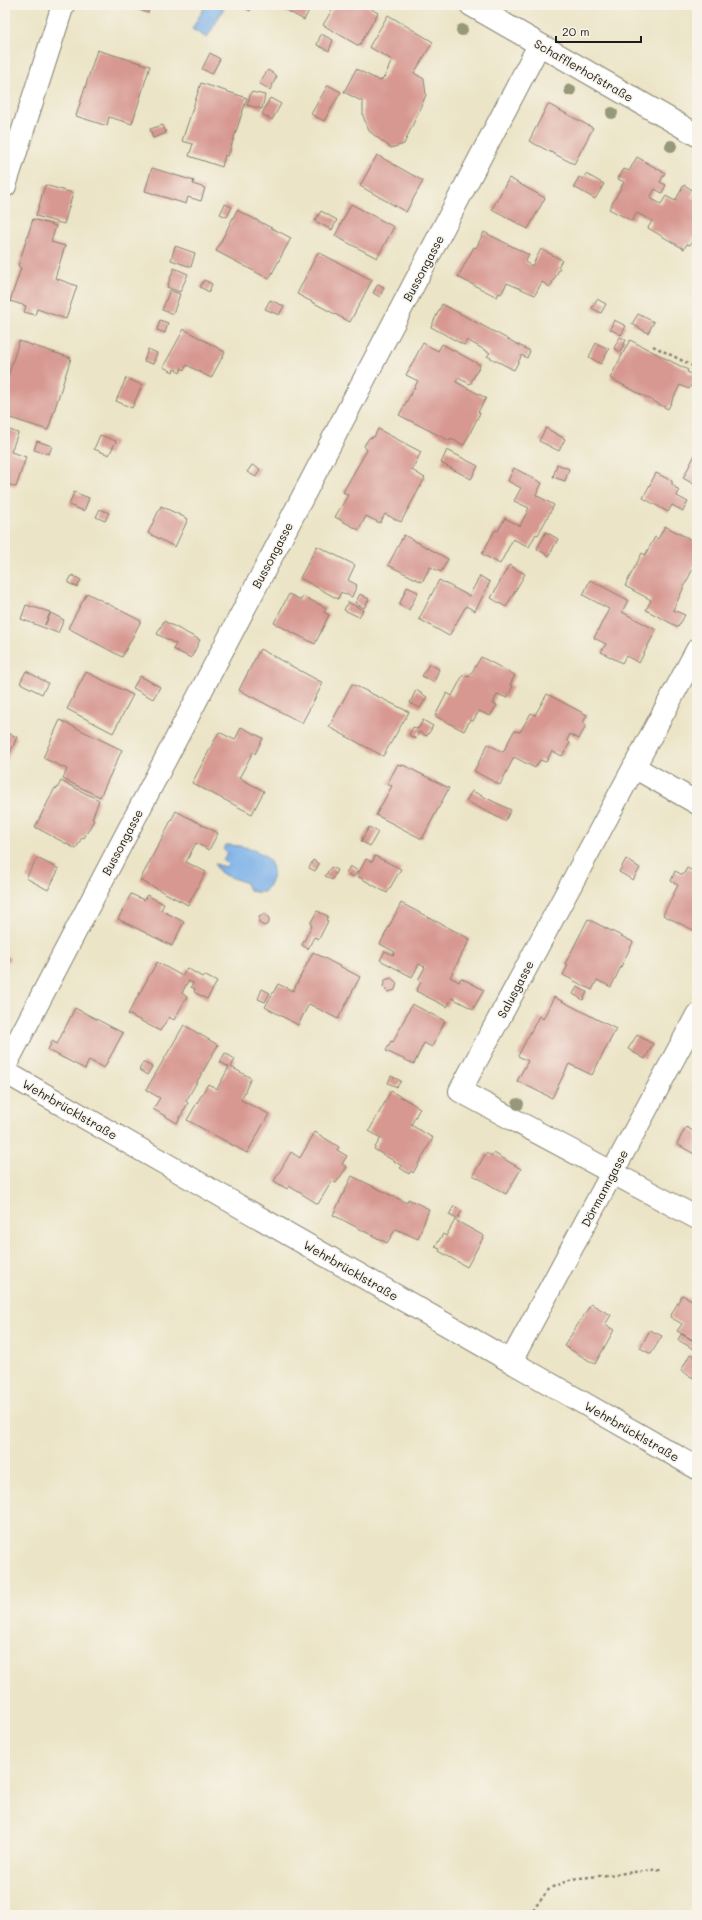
<svg xmlns="http://www.w3.org/2000/svg" width="702" height="1920" font-family="Mali,sans-serif">
  <rect width="100%" height="100%" fill="#f7f3e8"/>
  <filter id="ink" filterUnits="userSpaceOnUse"><feTurbulence type="fractalNoise" baseFrequency=".025" numOctaves="2"/><feDisplacementMap in="SourceGraphic" scale="8" xChannelSelector="R" yChannelSelector="G"/><feConvolveMatrix kernelMatrix="1 2 1 2 8 2 1 2 1" color-interpolation-filters="sRGB"/></filter>
  <filter id="wash" filterUnits="userSpaceOnUse"><feTurbulence type="fractalNoise" baseFrequency=".012" numOctaves="4" result="noise"/><feDisplacementMap in="SourceGraphic" scale="16" xChannelSelector="R" yChannelSelector="G"/><feGaussianBlur stdDeviation="0.9" result="paint"/><feColorMatrix in="noise" values="0 0 0 0 0 0 0 0 0 0 0 0 0 0 0 0 0 1.4 0 .05"/><feComposite in="paint" operator="in"/></filter>
  <g filter="url(#wash)">
    <rect width="100%" height="100%" fill="#ebe4c6"/>
    <path fill="#7bb1e9" stroke="#4c6682" d="M206 5 225 6 207 38 192 29Z
      M226 845C254 845 290 860 264 892H255L249 890 246 883C234 877 220 878 215 864L226 867 228 864 223 860 227 853 223 849Z"/>
    <g id="blocks">
      <path fill="#d79891" d="M125 5H150L148 13Z
        M240 5H253L250 11Z
        M277 5H312L304 20Z
        M335 5H365L378 13 359 46 323 25Z
        M388 15 433 42 414 73 424 79 426 95 404 144 391 148 369 131 363 116V102L344 92 356 69 380 81 385 76 392 60 369 47Z
        M5 30 9 31 5 43Z
        M321 34 333 40 329 51 317 45Z
        M97 50 150 66 132 124 109 117 107 126 76 116Z
        M210 53 220 59 212 74 202 69Z
        M268 70 277 76 270 90 259 83Z
        M201 83 247 98 228 156 225 155 222 167 189 156 193 144 182 141Z
        M328 85 341 92 324 121 311 114Z
        M251 92 265 95 262 109 247 105Z
        M270 98 281 104 272 120 262 114Z
        M548 104 593 128 574 164 529 141Z
        M163 125 166 133 153 138 150 129Z
        M377 155 423 181 406 212 360 186Z
        M637 157 665 173 660 182 666 185 662 193 655 189 650 198 661 204 666 196 675 201 684 185 694 191 691 197 697 200V232L690 245 687 244 684 249 648 228 652 221 637 213 632 221 609 209 624 182 618 179 624 169 629 171Z
        M152 168 194 181 193 184 205 188 201 201 188 197 186 204 145 191Z
        M586 174 604 184 595 199 574 187 579 177 583 179Z
        M509 178 545 198 528 229 492 209Z
        M45 185 73 193 64 224 36 216Z
        M225 204 232 207 227 217 220 214Z
        M351 204 394 227 377 258 335 236Z
        M237 210 291 238 269 279 216 251Z
        M321 211 337 220 332 230 315 221Z
        M33 219 56 226 51 242 65 246 55 278 77 286 66 319 37 309 35 315 24 312 26 306 10 301 21 268 18 266Z
        M484 232 529 255 525 262 532 266 541 249 562 260 558 267 560 268 550 287 542 282 535 295 507 283 501 294 499 293 497 297 458 277 474 247 476 248Z
        M175 246 195 253 191 267 171 260Z
        M318 252 372 280 350 322 297 294Z
        M174 268 188 274 180 292 167 287Z
        M204 280 212 284 209 292 200 287Z
        M378 284 384 287 380 297 373 293Z
        M170 290 180 294 173 314 162 310Z
        M597 299 606 304 601 313 592 308Z
        M270 300 284 306 279 315 265 309Z
        M442 304 530 351 527 358 522 355 514 370 487 356 490 353 467 340 464 345 431 327Z
        M638 314 654 322 648 333 632 324Z
        M160 320 168 323 165 333 157 330Z
        M614 320 626 326 621 335 610 329Z
        M184 329 225 352 211 378 187 365 184 370 182 368 180 373 174 369 173 372 163 367Z
        M620 337 626 340 620 352 614 348Z
        M630 340 688 370 687 372 696 376 689 389 680 385 668 409 610 378Z
        M19 341 71 358 48 430 10 418 7 429 18 433 11 452 26 457 16 487 5 483V386Z
        M423 343 438 351 442 344 480 365 470 384 458 378 456 382 486 398 478 412 480 413 464 445 451 439 450 441 399 415 418 381 406 375Z
        M596 343 609 349 601 364 589 357Z
        M148 349 157 353 153 364 144 361Z
        M126 378 142 385 132 408 116 401Z
        M546 428 565 439 559 451 539 441Z
        M378 429 421 452 412 470 425 478 401 522 385 514 380 523 366 516 359 530 335 517 348 495 343 492 367 450 364 446 369 438 374 437Z
        M100 435 116 441 109 455 94 449Z
        M37 441 52 446 49 454 34 450Z
        M447 450 478 466 471 479 441 463Z
        M697 451V486L683 478Z
        M557 464 569 469 565 481 553 477Z
        M252 465 260 469 256 477 247 472Z
        M514 468 542 483 536 495 554 505 538 535 536 534 529 547 513 539 500 564 482 554 495 530 498 531 505 518 520 526 529 508 514 501 521 488 508 481Z
        M656 473 672 481V484L679 491 677 496 688 502 683 511 672 505 668 512 643 498Z
        M74 492 89 498 84 511 69 505Z
        M161 506 188 519 175 547 148 533Z
        M100 509 109 513 105 521 96 517Z
        M665 526 697 543V560L673 610 685 615 678 627 646 610 651 600 625 586 642 553 645 555 655 537 658 539Z
        M546 532 558 539 549 556 537 549Z
        M404 535 448 559 441 572 430 567 422 582 388 565Z
        M317 546 355 565 348 580 357 585 352 597 341 592 338 599 300 578Z
        M509 565 525 574 506 607 491 598Z
        M72 575 81 580 77 587 68 583Z
        M480 576 490 582 475 611 466 606 449 636 419 619 439 580 469 596Z
        M590 580 628 600 622 612 656 630 639 663 626 656 622 663 601 652 606 644 594 638 609 609 583 595Z
        M407 587 418 592 409 610 399 605Z
        M87 593 141 621 122 657 68 628Z
        M289 594 301 600 303 596 326 608 324 612 329 615 315 644 274 623Z
        M360 594 369 599 364 608 355 603Z
        M348 602 363 610 359 617 344 610Z
        M26 605 50 612 45 625 51 613 64 620 58 633 21 619Z
        M164 621 200 640 191 658 173 649 176 644 157 634Z
        M260 649 323 683 302 723 239 690Z
        M481 657 515 675 510 685 513 686 507 698 497 694 493 704 497 705 490 716 479 711 473 721 470 720 464 731 435 716 447 693 452 696 463 675 469 677Z
        M429 664 439 669 434 682 422 676Z
        M26 671 48 683 42 694 20 683Z
        M86 672 133 695 113 733 67 709Z
        M140 676 160 687 153 699 133 688Z
        M352 684 409 712 383 756 329 727Z
        M416 690 427 697 420 708 410 703Z
        M547 694 587 715 583 723 586 725 579 739 570 734 567 740 570 743 562 756 552 751 546 762 540 760 535 768 514 757 500 785 474 771 488 744 503 752 514 731 520 732 531 713 535 715Z
        M60 720 122 750 100 797 63 779 67 769 43 758Z
        M423 720 433 726 427 736 419 732 416 739 409 735 413 727 418 729Z
        M241 727 263 738 255 754 253 752 239 778 264 791 252 814 192 783 219 732 235 740Z
        M5 732 17 737 5 765Z
        M398 764 402 766 403 765 449 788 422 839 376 815 392 786 387 784Z
        M61 781 99 800 92 819 94 820 84 838 82 837 76 849 35 827 55 788 57 789Z
        M472 791 511 810 505 821 466 801Z
        M176 811 218 833 209 850 196 843 186 862 206 872 188 905 140 880Z
        M369 827 378 832 370 846 361 841Z
        M375 856 401 869 387 893 357 876 366 859 372 862Z
        M37 858 59 869 48 890 26 878Z
        M626 859 640 868 633 880 619 872Z
        M313 860 319 864 315 871 309 868Z
        M350 866 358 871 354 877 346 873Z
        M331 867 337 870 332 880 325 876Z
        M687 868 697 873V932L663 915 678 885 671 881 675 871 683 875Z
        M131 894 144 900 147 895 164 904 161 910 184 922 172 946 118 919Z
        M401 903 470 939 450 977 459 982 461 978 484 990 473 1009 452 998 447 1007 416 991 421 982 418 980 425 967 419 964 412 977 380 960 385 951 393 955 395 952 380 944Z
        M317 911 328 916 326 920 328 921 319 939 314 937 308 949 302 945 312 925 310 924Z
        M264 914 269 918V923L264 926 259 923V917Z
        M588 919 633 942 611 987 597 980 592 990 563 975 568 965 565 964Z
        M313 952 360 977 338 1019 309 1004 298 1025 265 1007 278 984 293 991Z
        M5 955 10 958 5 966Z
        M157 962 182 976 187 968 202 977 204 975 217 982 207 999 194 992 195 989 191 987 193 983 188 981 182 993 187 997 174 1020 169 1017 160 1031 128 1014Z
        M391 978 397 983 395 990 388 992 383 987 385 980Z
        M577 987 587 992 583 1000 573 994Z
        M262 989 270 993 265 1002 258 999Z
        M554 997 616 1029 592 1075 569 1064 552 1098 517 1081 528 1061 518 1056 539 1016 543 1019Z
        M412 1004 445 1021 432 1047 424 1043 414 1064 386 1051 391 1041 393 1042Z
        M75 1008 123 1033 104 1068 89 1060 85 1069 48 1050 52 1041 57 1044Z
        M184 1025 218 1045 186 1101 188 1103 177 1123 153 1109 160 1098 146 1090Z
        M637 1035 653 1044 645 1059 628 1049Z
        M225 1053 235 1059 231 1067 251 1078 241 1100 269 1114 247 1153 187 1120 208 1084 217 1089 229 1067 220 1062Z
        M143 1062 152 1067 147 1075 139 1070Z
        M391 1076 401 1081 397 1087 388 1083Z
        M391 1091 420 1108 411 1125 433 1138 413 1173 411 1171 409 1174 400 1168 402 1166 374 1149 381 1138 369 1131Z
        M686 1127 697 1133 696 1155 677 1144Z
        M315 1132 339 1147 337 1150 347 1156 342 1164 347 1167 336 1183 332 1181 318 1204 289 1186 287 1189 274 1181 291 1152 300 1158Z
        M486 1153 492 1156 494 1153 521 1169 506 1194 473 1175Z
        M352 1176 407 1203 408 1199 429 1209 418 1239 396 1229 387 1243 333 1215Z
        M454 1206 462 1211 457 1219 449 1215Z
        M455 1220 484 1236 467 1267 439 1251 440 1249 435 1247 443 1234 446 1236Z
        M682 1295 694 1301 697 1298V1342L677 1331 682 1324 670 1317Z
        M591 1304 611 1315 605 1325 614 1330 595 1364 564 1346Z
        M650 1330 662 1336 651 1354 640 1348Z
        M681 1334 697 1343V1351L678 1340Z
        M690 1354 697 1358V1380L681 1371Z
        M697 1743V1754L693 1751Z"/>
    </g>
  </g>
  <g filter="url(#ink)">
    <use href="#blocks" fill-opacity="0" stroke="#848071" stroke-width="1"/>
    <g fill="none" stroke-linecap="round" stroke-linejoin="round">
      <defs>
        <path id="minor" d="M471 5 697 135
          M5 186 63 5
          M697 650 460 1091 697 1218
          M634 767 697 803
          M5 1066 539 45
          M5 1072 697 1468
          M511 1361 697 1015"/>
      </defs>
      <use href="#minor" stroke="#848071" stroke-width="24"/>
      <path stroke="#848071" stroke-width="2.5" stroke-dasharray="3 3" stroke-linecap="butt" d="M653 346 697 368
        M529 1915 550 1888 572 1879 661 1869"/>
      <use href="#minor" stroke="#fff" stroke-width="22"/>
    </g>
    <g fill="#979879">
      <circle cx="462" cy="30" r="6"/>
      <circle cx="570" cy="90" r="6"/>
      <circle cx="612" cy="113" r="6"/>
      <circle cx="671" cy="146" r="6"/>
      <circle cx="518" cy="1104" r="6"/>
    </g>
  </g>
  <g text-anchor="middle" dominant-baseline="central" stroke-width="3" stroke-linejoin="round" paint-order="stroke">
    <g font-size="12" fill="#1c1c1c" stroke="#f7f3e8">
      <text transform="translate(584 70) rotate(30)">Schafflerhofstraße</text>
      <text transform="translate(423 268) rotate(-62)">Bussongasse</text>
      <text transform="translate(272 555) rotate(-62)">Bussongasse</text>
      <text transform="translate(122 842) rotate(-62)">Bussongasse</text>
      <text transform="translate(515 989) rotate(-62)">Salusgasse</text>
      <text transform="translate(70 1109) rotate(30)">Wehrbrücklstraße</text>
      <text transform="translate(604 1188) rotate(-62)">Dörmanngasse</text>
      <text transform="translate(351 1270) rotate(30)">Wehrbrücklstraße</text>
      <text transform="translate(632 1431) rotate(30)">Wehrbrücklstraße</text>
    </g>
  </g>
  <rect width="702" height="1920" fill="none" stroke="#f7f3e8" stroke-width="20"/>
  <path d="M556 36v6h85v-6" fill="none" stroke="#1c1c1c" stroke-width="2"/>
  <text x="562" y="36" font-size="12" fill="#1c1c1c" stroke="#f7f3e8" stroke-width="3" paint-order="stroke">20 m</text>
</svg>
